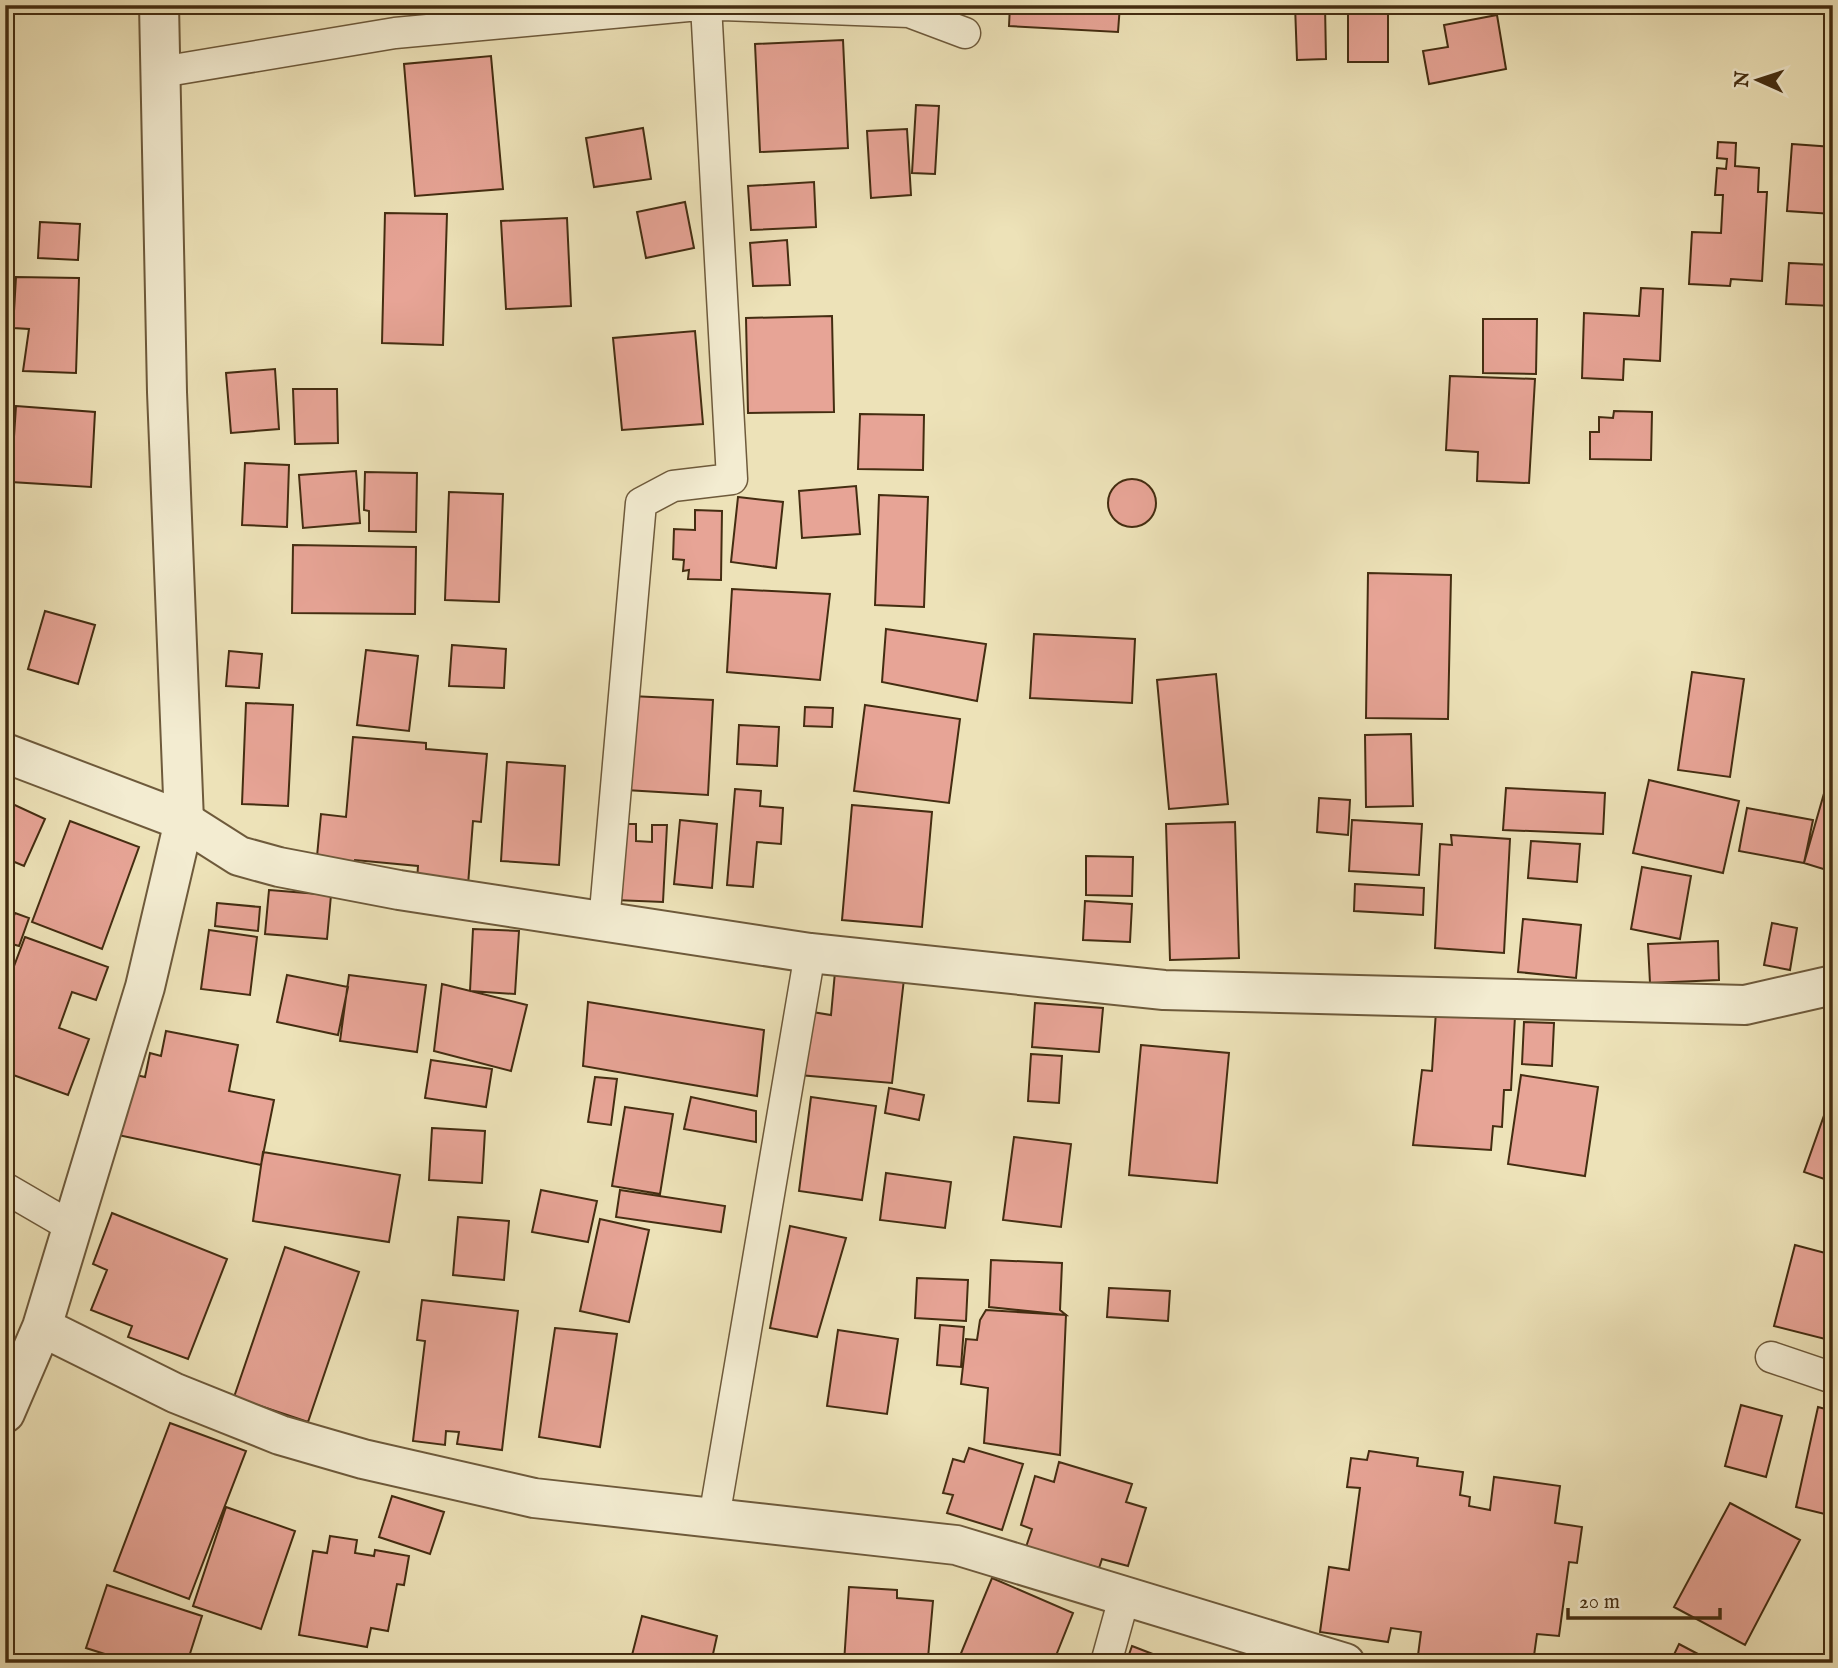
<svg xmlns="http://www.w3.org/2000/svg" width="1838" height="1668" font-family="'IM FELL English',serif">
  <rect width="100%" height="100%" fill="#ede2b8"/>
  <filter id="stains"><feTurbulence type="fractalNoise" baseFrequency=".00286" numOctaves="4"/><feColorMatrix values="0 0 0 0 .2 0 0 0 0 .09 0 0 0 0 .02 0 0 0 .5 -.17"/></filter>
  <radialGradient id="worn" r=".72"><stop offset=".6" stop-color="#630" stop-opacity="0"/><stop offset="1" stop-color="#630" stop-opacity=".3"/></radialGradient>
  <path fill="#e7a496" stroke="#442d11" stroke-width="2" d="M434 5H500L501 14 435 20Z
    M1010 5H1120L1118 32 1009 26Z
    M1295 5H1325L1326 59 1297 60Z
    M1348 5H1388V62H1348Z
    M1497 15 1506 69 1429 84 1423 51 1448 47 1444 25Z
    M843 40 848 148 760 152 755 44Z
    M491 56 503 189 415 196 404 64Z
    M916 105 939 106 935 174 912 173Z
    M643 128 651 179 594 187 586 138Z
    M907 129 911 195 871 198 867 131Z
    M1718 142 1736 143 1735 166 1759 168 1758 192H1767L1762 281 1731 279 1730 286 1689 284 1692 232 1721 233 1723 195H1715L1717 168 1726 169 1727 159 1717 158Z
    M1792 144 1833 147V214L1787 211Z
    M814 182 816 227 751 230 748 186Z
    M685 202 694 248 646 258 637 212Z
    M385 213 447 214 443 345 382 343Z
    M567 218 571 306 506 309 501 221Z
    M40 222 80 224 78 260 38 258Z
    M787 240 790 285 753 286 750 243Z
    M1789 263 1833 265V306L1786 304Z
    M16 277 79 278 76 373 23 371 29 329 13 328Z
    M1641 288 1663 289 1660 361 1624 359 1623 380 1582 378 1584 313 1639 316Z
    M832 316 834 412 748 413 746 318Z
    M1483 319H1537L1536 374 1483 373Z
    M695 331 703 424 622 430 613 338Z
    M275 369 279 429 231 433 226 373Z
    M1450 376 1535 379 1529 483 1477 481 1478 452 1446 450Z
    M293 389H337L338 443 295 444Z
    M16 406 95 412 91 487 11 482Z
    M1614 411 1652 412 1651 460 1590 459V432H1599V417L1613 418Z
    M860 414 924 415 923 470 858 469Z
    M245 463 289 465 287 527 242 525Z
    M356 471 360 523 303 528 299 475Z
    M365 472 417 473 416 532 369 531V511L364 510Z
    M1108 503a24 24 0 1 1 48 0a24 24 0 1 1-48 0Z
    M856 486 860 534 802 538 799 491Z
    M449 492 503 494 499 602 445 600Z
    M879 495 928 497 924 607 875 605Z
    M738 497 783 502 776 568 731 562Z
    M695 510 722 511 721 580 688 579 689 570 683 571 684 560 673 559 674 529 695 530Z
    M293 545 416 547 415 614 292 613Z
    M1368 573 1451 575 1448 719 1366 718Z
    M732 589 830 594 820 680 727 672Z
    M45 611 95 625 78 684 28 669Z
    M886 629 986 644 977 701 882 682Z
    M1034 634 1135 639 1132 703 1030 698Z
    M452 645 506 649 504 688 449 686Z
    M366 650 418 656 409 731 357 725Z
    M229 651 262 654 259 688 226 686Z
    M1692 672 1744 679 1730 777 1678 770Z
    M1216 674 1228 804 1169 809 1157 680Z
    M631 696 713 700 708 795 626 790Z
    M246 703 293 705 288 806 242 804Z
    M865 705 960 719 949 803 854 791Z
    M805 707 833 708 832 727 804 726Z
    M739 725 779 727 777 766 737 764Z
    M1411 734 1413 806 1366 807 1365 735Z
    M353 737 426 743V749L487 754 481 822 473 821 468 885 417 881 418 866 355 860 353 870 316 867 321 814 346 817Z
    M507 762 565 766 559 865 501 861Z
    M1831 769H1833V872L1804 863Z
    M1649 780 1739 801 1723 873 1633 853Z
    M1506 788 1605 793 1603 834 1503 830Z
    M5 789 11 791 6 801 45 819 24 866 5 858Z
    M735 789 761 791 760 806 783 808 781 844 757 842 753 887 727 885Z
    M1319 798 1350 800 1348 835 1317 832Z
    M852 805 932 812 922 927 842 920Z
    M1747 808 1813 820 1804 863 1739 851Z
    M680 820 717 824 712 888 674 884Z
    M1352 820 1422 824 1419 875 1349 871Z
    M70 821 139 847 102 949 32 922Z
    M1235 822 1239 958 1170 960 1166 824Z
    M620 824H636V841L652 842V825H667L663 902 615 900Z
    M1451 835 1510 839 1504 953 1435 948 1440 844 1452 845Z
    M1531 841 1580 844 1577 882 1528 878Z
    M1086 856 1133 857 1132 896 1086 895Z
    M1642 867 1691 876 1680 939 1631 929Z
    M1355 884 1424 888 1423 915 1354 911Z
    M269 890 331 895 327 939 265 934Z
    M1085 901 1132 904 1130 942 1083 940Z
    M217 903 260 907 258 931 215 926Z
    M15 913 29 918 19 946 5 942Z
    M1523 919 1581 925 1576 978 1518 972Z
    M1772 923 1797 928 1790 970 1764 965Z
    M473 929 519 931 515 994 470 991Z
    M209 930 257 937 250 995 201 989Z
    M25 937 108 967 96 1000 72 992 59 1028 89 1039 68 1095 5 1072V990Z
    M1718 941 1719 980 1650 983 1648 944Z
    M835 972 904 979 892 1083 799 1075 806 1011 831 1015Z
    M287 975 348 987 338 1035 277 1022Z
    M349 975 426 985 417 1052 340 1041Z
    M442 984 527 1005 511 1071 434 1051Z
    M588 1002 764 1030 757 1096 583 1066Z
    M1035 1003 1103 1008 1099 1052 1032 1047Z
    M1436 1011 1515 1016 1511 1090H1504L1502 1127 1493 1126 1491 1150 1413 1145 1422 1070 1432 1071Z
    M1524 1022 1554 1023 1552 1066 1522 1064Z
    M166 1031 238 1045 229 1091 274 1100 261 1165 118 1135 131 1074 145 1077 150 1053 161 1056Z
    M1141 1045 1229 1053 1217 1183 1129 1175Z
    M1031 1054 1062 1056 1059 1103 1028 1101Z
    M431 1060 492 1069 486 1107 425 1098Z
    M1521 1075 1598 1087 1585 1176 1508 1164Z
    M595 1077 617 1079 611 1125 588 1122Z
    M889 1088 924 1095 919 1120 885 1113Z
    M1832 1093H1833V1182L1804 1172Z
    M691 1097 756 1111V1142L684 1129Z
    M811 1097 876 1106 862 1200 799 1191Z
    M625 1107 673 1114 660 1194 612 1186Z
    M432 1128 485 1131 482 1183 429 1180Z
    M1014 1137 1071 1144 1061 1227 1003 1220Z
    M263 1152 400 1175 389 1242 253 1221Z
    M886 1173 951 1182 945 1228 880 1220Z
    M541 1190 597 1201 588 1242 532 1232Z
    M620 1190 725 1206 721 1232 616 1217Z
    M112 1213 227 1259 188 1359 128 1337 132 1326 91 1310 107 1270 93 1264Z
    M458 1217 509 1221 504 1280 453 1275Z
    M600 1219 649 1230 629 1322 580 1311Z
    M790 1226 846 1238 817 1337 770 1328Z
    M1795 1245 1833 1255V1341L1774 1326Z
    M285 1247 359 1272 308 1422 234 1397Z
    M991 1260 1062 1263 1060 1310 1066 1315 989 1307Z
    M917 1278 968 1280 966 1321 915 1318Z
    M1109 1288 1170 1291 1168 1321 1107 1317Z
    M422 1300 518 1311 502 1450 457 1444 459 1432 446 1431 445 1445 413 1441 425 1341 417 1340Z
    M986 1310 1066 1315 1060 1455 984 1443 988 1388 961 1384 966 1339 977 1340 980 1320Z
    M940 1325 964 1327 961 1367 937 1365Z
    M555 1328 617 1334 600 1447 539 1437Z
    M838 1330 898 1339 887 1414 827 1406Z
    M1741 1405 1782 1416 1766 1477 1725 1466Z
    M1818 1407 1833 1411V1516L1796 1507Z
    M170 1423 246 1451 189 1599 114 1571Z
    M969 1448 1023 1464 1002 1530 947 1513 953 1495 943 1493 953 1459 964 1462Z
    M1369 1451 1418 1458 1417 1466 1463 1472 1460 1495 1470 1497 1469 1506 1490 1510 1494 1477 1560 1486 1555 1523 1582 1527 1577 1563 1569 1562 1559 1636 1537 1634 1533 1663H1417L1421 1632 1391 1628 1388 1642 1320 1632 1329 1567 1349 1570 1360 1488 1347 1487 1351 1458 1367 1460Z
    M1059 1462 1132 1484 1126 1502 1146 1508 1128 1566 1102 1559 1099 1568 1026 1547 1032 1529 1021 1525 1035 1476 1054 1482Z
    M392 1496 444 1512 430 1554 379 1537Z
    M1730 1503 1800 1540 1745 1645 1674 1607Z
    M226 1507 295 1531 261 1629 193 1606Z
    M330 1536 357 1540 355 1553 374 1556 375 1550 409 1556 404 1585 397 1584 388 1631 371 1628 367 1647 299 1635 313 1551 327 1553Z
    M992 1578 1073 1613 1053 1663H957Z
    M107 1585 202 1616 187 1663H133L86 1648Z
    M849 1587 897 1590V1598L933 1601 928 1658 915 1657V1663H844Z
    M642 1616 717 1636 711 1663H630Z
    M1679 1644 1715 1663H1670Z
    M1132 1646 1176 1663H1126Z"/>
  <g fill="none" stroke-linecap="round" stroke-linejoin="round">
    <defs>
      <path id="service" d="M722 5 909 12 965 33
        M161 72 395 33 699 5
        M604 923 641 503 673 486 732 479 706 5
        M5 1188 72 1227
        M1771 1357 1833 1378
        M714 1518 810 953
        M1106 1663 1124 1598"/>
      <path id="minor" d="M5 753 184 821 239 856 279 867 399 890 810 953 1164 990 1745 1005 1833 985
        M42 1327 175 1393 280 1435 363 1459 534 1498 956 1545 1345 1663
        M5 1413 42 1327 145 987 184 821"/>
      <path id="tertiary" d="M159 5 167 392 184 821"/>
    </defs>
    <use href="#service" stroke="#6e5a3b" stroke-width="33"/>
    <use href="#minor" stroke="#6e5a3b" stroke-width="42"/>
    <use href="#tertiary" stroke="#6e5a3b" stroke-width="42"/>
    <use href="#service" stroke="#f3ecd1" stroke-width="30"/>
    <use href="#minor" stroke="#f3ecd1" stroke-width="38"/>
    <use href="#tertiary" stroke="#f3ecd1" stroke-width="38"/>
  </g>
  <rect width="1838" height="1668" fill="none" stroke="#ede2b8" stroke-width="28"/>
  <rect x="7" y="7" width="1824" height="1654" fill="none" stroke="#442d11" stroke-width="3.5"/>
  <rect x="14" y="14" width="1810" height="1640" fill="none" stroke="#442d11" stroke-width="2"/>
  <g transform="translate(1758 80) rotate(273)" stroke="#f3ecd1" stroke-width="5" paint-order="stroke">
  <path d="M0-5L12 26L0 18L-12 26Z" fill="#442d11"/>
  <text y="-10" font-size="19" font-weight="bold" text-anchor="middle" fill="#442d11">N</text>
  </g>
  <path d="M1568 1608v10h152v-10" fill="none" stroke="#442d11" stroke-width="3.5"/>
  <text x="1579" y="1608" font-size="21" fill="#442d11" stroke="#f3ecd1" stroke-width="5" paint-order="stroke">20 m</text>
  <rect width="100%" height="100%" filter="url(#stains)"/>
  <rect width="100%" height="100%" fill="url(#worn)"/>
</svg>
